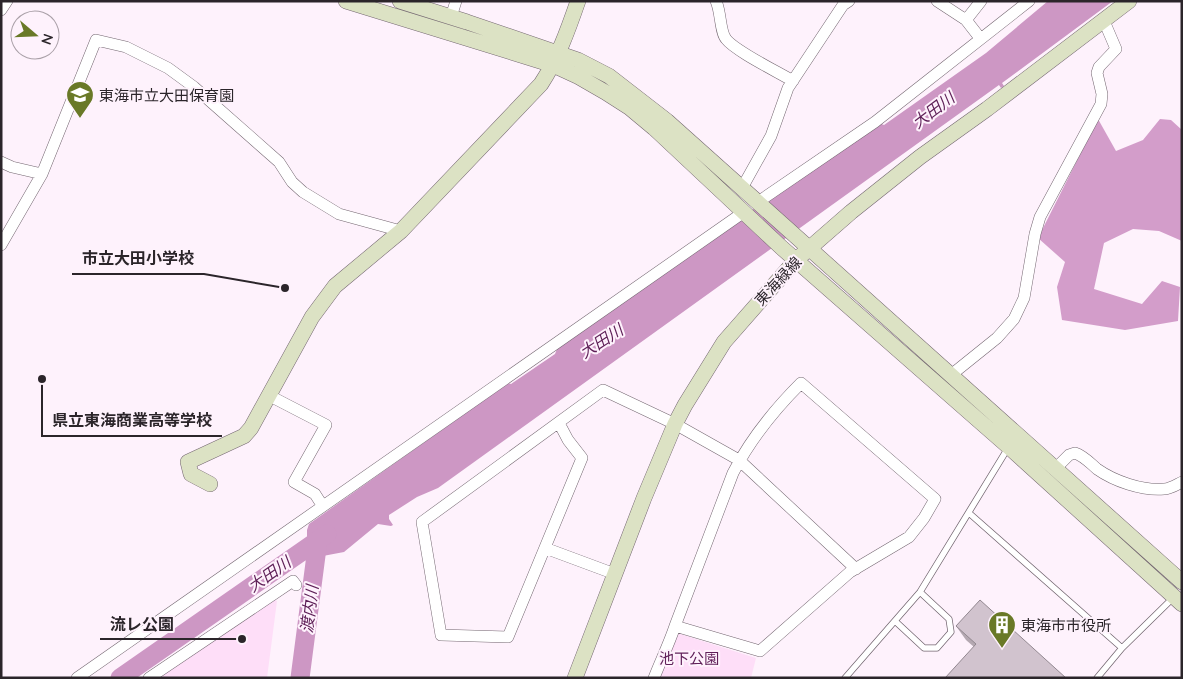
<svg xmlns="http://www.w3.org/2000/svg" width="1183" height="679" font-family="Quicksand,'Noto Sans JP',sans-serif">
  <rect width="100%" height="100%" fill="#fef2fc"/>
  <path fill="#fedef8" d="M271 598 277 601 267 678H158Z
    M677 633 756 658 751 678H660Z"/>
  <path fill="#d39dca" d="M1098 119 1116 151 1143 140 1160 119 1171 120 1182 130V241L1159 231 1133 229 1104 243 1094 289 1142 304 1162 281 1180 287 1178 321 1125 330 1062 320 1057 287 1065 262 1038 238Z"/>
  <path fill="#cd97c4" d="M1048 1H1113L1002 83 1004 86 1001 88 999 85 438 488 417 497 389 515V519L393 525 391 526 378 524 344 552 307 559V530L309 524 508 383 511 384 555 354 557 349 794 180 879 123 884 125 986 53Z"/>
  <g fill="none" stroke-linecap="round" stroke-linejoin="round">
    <path stroke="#cd97c4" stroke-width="19" d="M120 678 327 534
      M300 678 318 540"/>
    <defs>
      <path id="lane" d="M969 513 1122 648
        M895 621 924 648H937L951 632 949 619 920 592
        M845 678 920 592 1008 448
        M1097 678 1122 648 1174 597"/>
      <path id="street" d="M716 1C721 12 720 32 726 39 735 51 778 72 793 81
        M937 1 966 20 980 38
        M1 10 7 1
        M451 17 456 1
        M966 20 981 1
        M1 162 12 167 42 174
        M742 188 771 136 788 88 843 5 849 1
        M758 202 875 122 1029 1
        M1 245 42 174 96 40 126 47 168 68 194 87 279 162 292 182 303 192 339 214 401 231
        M951 375 997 338 1014 319 1024 298 1035 234 1040 217 1101 104 1102 94 1097 73 1099 67 1116 49 1104 21
        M270 396 326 425 294 482 315 494 322 505
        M559 423 568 440 582 458 508 637 441 635 422 522 603 390 675 424 739 460 856 569
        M1056 468 1069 455 1075 453C1084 456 1090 463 1097 469 1114 481 1142 491 1164 489 1170 489 1176 485 1182 482
        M545 548 615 574
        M77 678 744 212
        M149 678 293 581 296 585
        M654 678C661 660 669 644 675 626L733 473C750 440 775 409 801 383L935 499 924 518 909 537 850 572 760 651 675 626"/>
      <path id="secondary" d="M346 1 553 65 579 77 605 92 630 108 654 128 782 248 1009 447 1182 604
        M400 1 467 22 578 60 609 76 667 121 1182 582
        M210 484 191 474 188 462 244 436 251 428 312 317 335 286 401 231 541 84C558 58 568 30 578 1
        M575 678 644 498 675 424 685 405 724 342 796 260 851 212 920 157 987 109 1129 1"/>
    </defs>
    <use href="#lane" stroke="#746771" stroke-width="7"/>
    <use href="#street" stroke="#746771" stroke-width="12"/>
    <use href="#secondary" stroke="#746771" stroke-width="16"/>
    <use href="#lane" stroke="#fff" stroke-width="5.5"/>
    <use href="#street" stroke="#fff" stroke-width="11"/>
    <use href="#secondary" stroke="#dce2c4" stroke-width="15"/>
  </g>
  <path fill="#b4a8b1" d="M956 626 1066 678 974 647 966 640Z"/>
  <path fill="#d1c3ce" stroke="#928890" d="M980 600 1066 678H945L976 644 956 626Z"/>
  <defs>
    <symbol id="school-pin" viewBox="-11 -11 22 30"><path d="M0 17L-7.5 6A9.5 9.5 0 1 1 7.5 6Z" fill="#697927" stroke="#fef2fc"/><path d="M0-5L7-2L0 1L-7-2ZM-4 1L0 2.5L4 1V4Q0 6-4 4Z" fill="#fff"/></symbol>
    <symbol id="building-pin" viewBox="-11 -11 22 30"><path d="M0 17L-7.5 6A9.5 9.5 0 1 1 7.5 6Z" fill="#697927" stroke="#fef2fc"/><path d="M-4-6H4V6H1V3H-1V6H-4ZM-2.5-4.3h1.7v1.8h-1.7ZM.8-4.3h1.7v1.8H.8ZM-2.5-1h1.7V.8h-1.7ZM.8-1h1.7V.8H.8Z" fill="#fff"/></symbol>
  </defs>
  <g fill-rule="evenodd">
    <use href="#school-pin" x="64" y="79" width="32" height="43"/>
    <use href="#building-pin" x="986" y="609" width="32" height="43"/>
  </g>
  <g text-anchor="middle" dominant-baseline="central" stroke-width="4" stroke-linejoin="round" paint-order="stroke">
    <g font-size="15" fill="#2b252a" stroke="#fef2fc" text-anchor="start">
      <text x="99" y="95">東海市立大田保育園</text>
      <text x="1021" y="625">東海市市役所</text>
    </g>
    <g font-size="15" fill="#2b252a" stroke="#fef2fc">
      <text transform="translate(778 281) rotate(-47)">東海緑線</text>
    </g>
    <g font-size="15" fill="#61225a" stroke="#fef2fc">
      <text x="689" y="658">池下公園</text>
    </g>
    <g font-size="16" font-style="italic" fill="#5d1e56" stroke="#fef2fc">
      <text transform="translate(933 110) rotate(-37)">大田川</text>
      <text transform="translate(601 341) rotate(-33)">大田川</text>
      <text transform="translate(269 574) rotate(-35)">大田川</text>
      <text transform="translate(309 609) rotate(-83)">渡内川</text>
    </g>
  </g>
  <path fill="none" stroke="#2b252a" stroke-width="2" d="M285 288L204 274H72M42 379L42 436H222M242 639L184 639H100"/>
  <g fill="#2b252a" stroke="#fef2fc" stroke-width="2">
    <circle cx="285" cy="288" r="5"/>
    <circle cx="42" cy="379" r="5"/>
    <circle cx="242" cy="639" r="5"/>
  </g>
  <g font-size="16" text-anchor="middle" font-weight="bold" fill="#2b252a" stroke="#fef2fc" stroke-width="4" stroke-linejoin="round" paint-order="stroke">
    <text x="138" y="264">市立大田小学校</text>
    <text x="132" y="426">県立東海商業高等学校</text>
    <text x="142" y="630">流レ公園</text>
  </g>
  <rect width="1183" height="679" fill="none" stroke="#2b252a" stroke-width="5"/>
  <g transform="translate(35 35) rotate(109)"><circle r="24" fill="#fef2fc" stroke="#aaa0a8"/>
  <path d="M0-4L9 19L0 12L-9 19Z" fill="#697927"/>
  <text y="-8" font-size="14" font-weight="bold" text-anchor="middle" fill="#2b252a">N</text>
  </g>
</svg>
